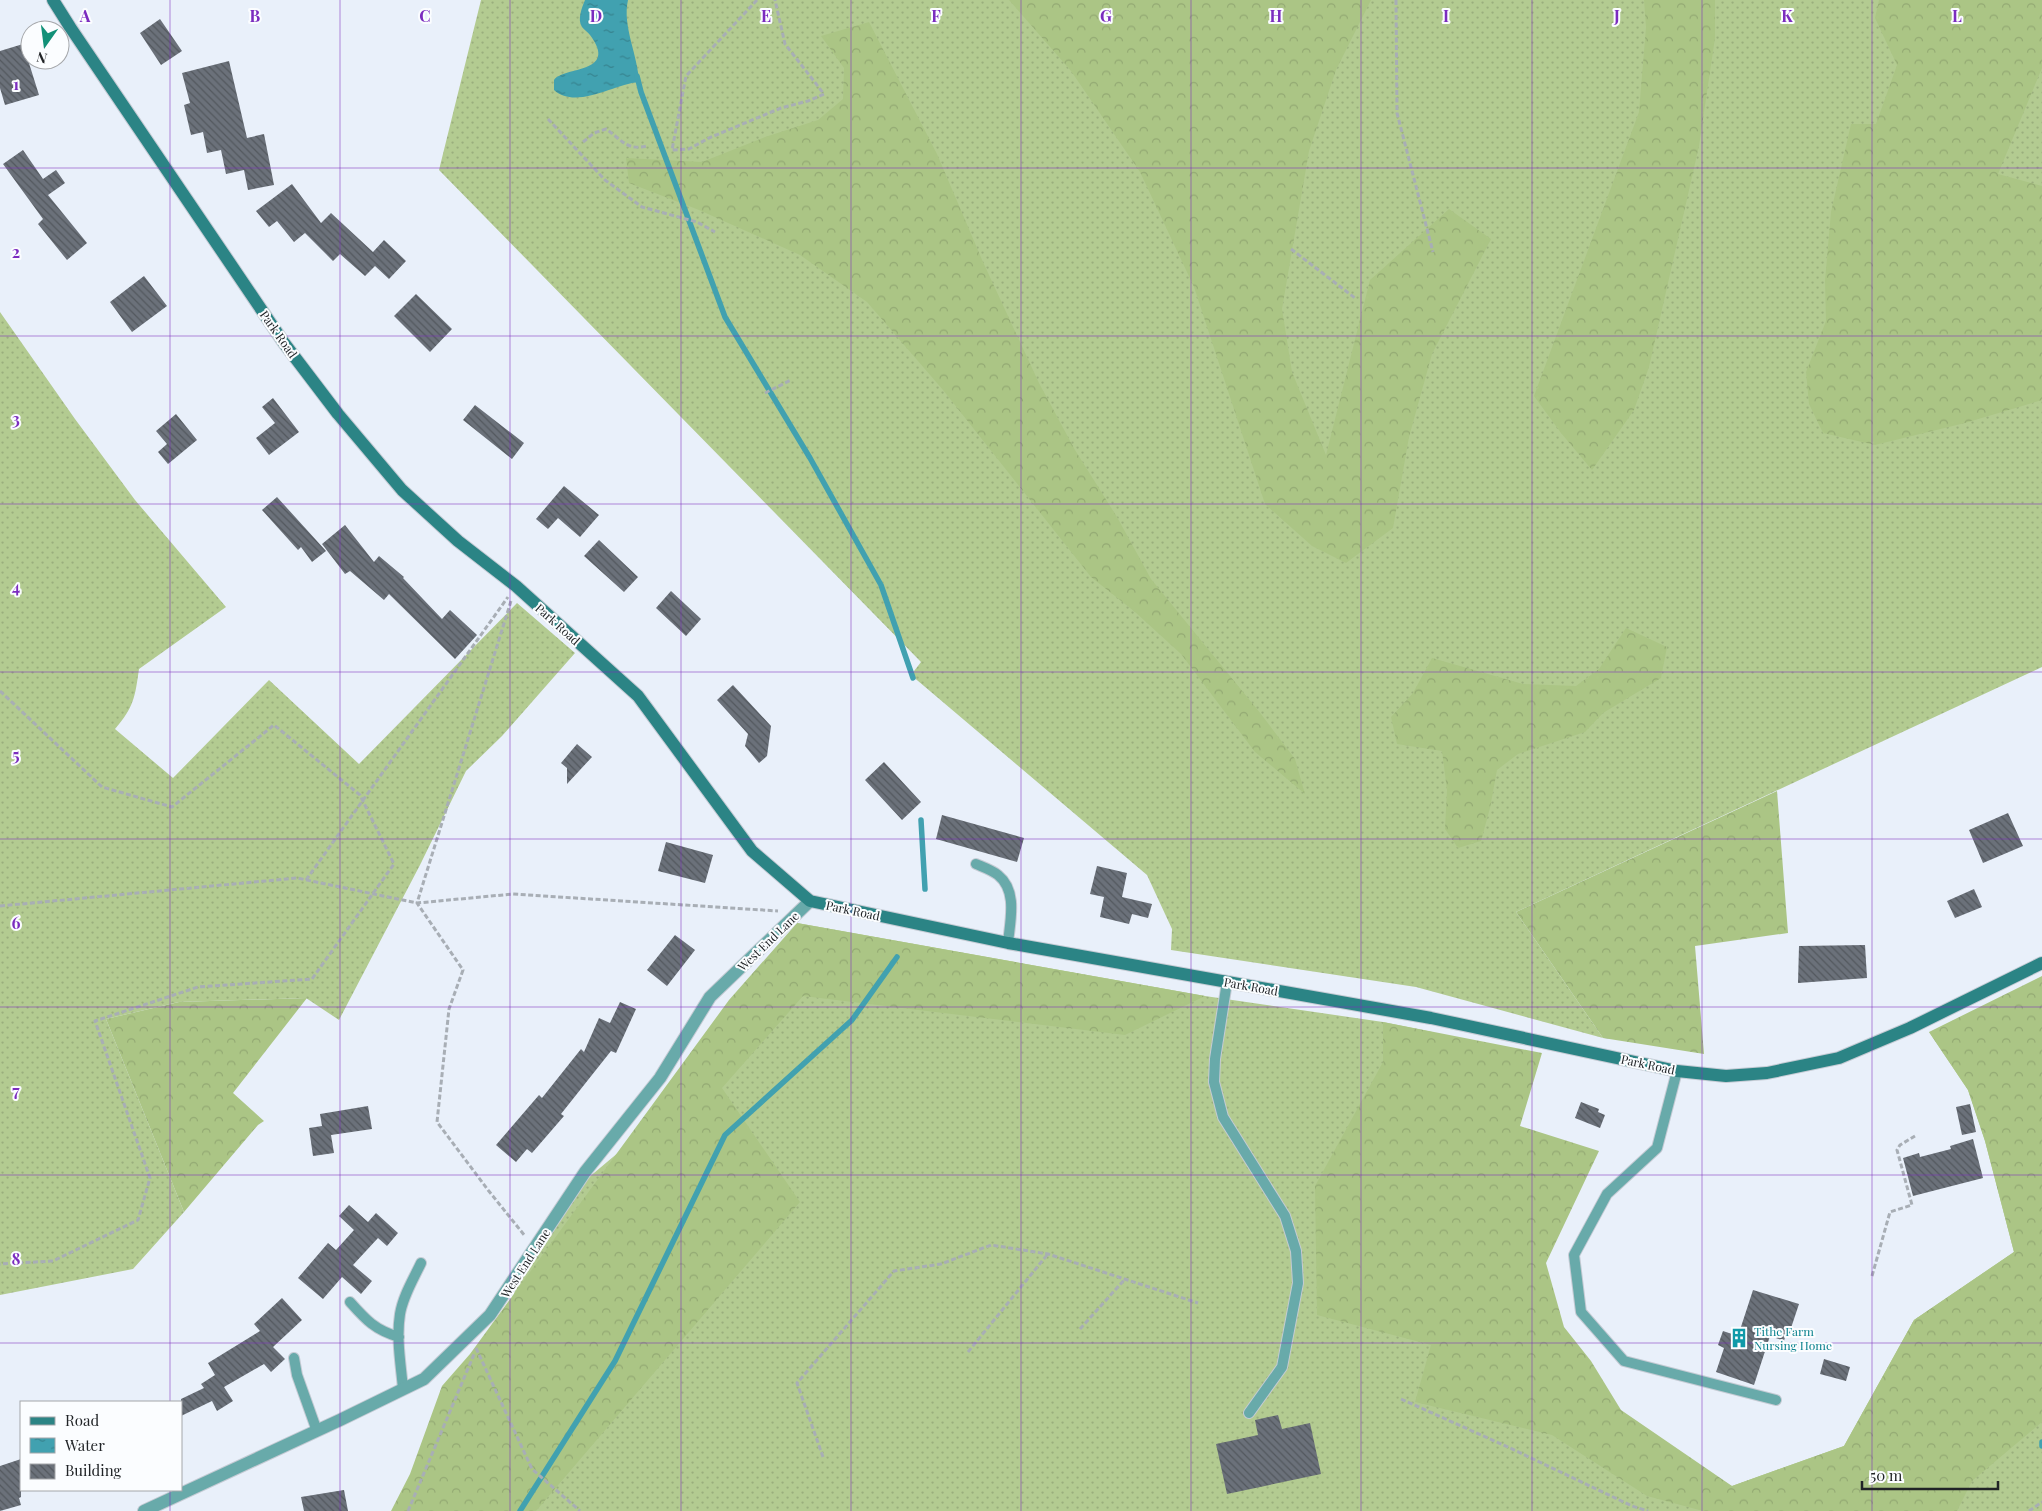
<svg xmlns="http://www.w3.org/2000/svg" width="2042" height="1511" font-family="'Playfair Display',serif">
  <defs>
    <pattern id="grass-dots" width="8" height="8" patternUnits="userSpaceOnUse" patternTransform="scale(1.25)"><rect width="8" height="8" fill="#b3cb91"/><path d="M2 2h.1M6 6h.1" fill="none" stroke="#9aae7d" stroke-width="1.8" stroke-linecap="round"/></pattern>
    <pattern id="forest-crowns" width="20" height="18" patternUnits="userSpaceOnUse" patternTransform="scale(1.25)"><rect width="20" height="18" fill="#abc585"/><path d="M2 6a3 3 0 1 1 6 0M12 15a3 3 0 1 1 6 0" fill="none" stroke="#93a973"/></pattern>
    <pattern id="water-ripples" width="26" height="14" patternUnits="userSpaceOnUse" patternTransform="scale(1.25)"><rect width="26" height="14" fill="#41a1b0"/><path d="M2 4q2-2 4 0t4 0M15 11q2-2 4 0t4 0" fill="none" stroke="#36838f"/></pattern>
    <pattern id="building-back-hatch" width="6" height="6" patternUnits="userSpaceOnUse" patternTransform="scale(1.25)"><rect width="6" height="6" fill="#6b717a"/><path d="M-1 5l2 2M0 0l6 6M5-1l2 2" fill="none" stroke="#53585e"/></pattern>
  </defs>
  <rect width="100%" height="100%" fill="#e9f0fa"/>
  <path fill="url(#grass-dots)" d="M481 0H2042V667L1516 912 1603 1038 1416 987 1171 950 1172 929 1147 875 911 675 921 662 439 170Z
    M0 312 75 419 135 500 226 607 139 669C135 697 134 707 115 729L173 778 269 680 359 764 517 603 575 653 502 736 466 771 420 865 339 1020 306 998 179 1002 106 1019 184 1212 133 1269 0 1295Z
    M797 923 1205 996 1383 1022 1432 1032 1551 1382 1543 1408 1732 1486 1844 1446 1914 1320 2014 1252 1985 1141 1968 1090 1929 1032 2042 1080V1511H451L509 1309 526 1258 588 1178 688 1094Z"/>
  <path fill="url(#forest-crowns)" d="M1009 0H1371L1336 70 1309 151 1282 309 1292 372 1326 455 1370 280 1449 209 1491 239 1432 354 1409 437 1393 528 1346 563 1312 546 1265 504 1194 287 1140 172 1071 71Z
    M1644 0H1715V38L1699 146 1649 367 1634 410 1592 470 1561 433 1534 396 1639 112 1646 27Z
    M1879 0H2042V68L1998 174 2042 186V400L1965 423 1875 445 1823 433 1809 404 1806 372 1826 321 1825 281 1831 212 1851 124H1876L1897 65 1875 18Z
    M869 22 937 154 983 262 1039 383 1075 450 1117 517 1151 579 1261 714 1295 759 1305 794 1255 752 1181 654 1135 612 1091 577 943 390 867 302 800 255 699 210 629 183 626 158 702 162 765 137 818 120 843 99 844 68 821 36Z
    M1626 628 1667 647 1661 678 1603 713 1585 732 1518 754 1497 770 1490 808 1481 841 1458 848 1445 829 1447 790 1442 751 1397 744 1391 717 1413 693 1432 658 1523 684 1576 686 1599 669Z
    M1777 791 1788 933 1695 946 1704 1054 1603 1038 1516 912Z
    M797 923 1205 996 1125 1035 803 996 722 1088 800 1202 536 1511H391L410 1474 442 1386 470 1354 729 1000Z
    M2042 976V1422L1972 1481 1957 1511H1703L1647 1496 1552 1435 1415 1402 1431 1345 1317 1315 1315 1186 1383 1062V1022L1542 1053 1520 1126 1599 1151 1546 1263 1564 1327 1591 1361 1621 1410 1732 1486 1844 1446 1914 1320 2014 1252 1985 1141 1968 1090 1929 1032Z
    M307 998 233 1093 264 1121 258 1125 184 1212 106 1019 179 1002Z"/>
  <path fill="url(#water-ripples)" d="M585 0H628C622 26 638 55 639 82 614 84 576 110 554 90V80C564 66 619 74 590 35 588 32 584 30 582 27 577 20 582 7 585 0Z"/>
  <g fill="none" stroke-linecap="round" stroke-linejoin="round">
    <path stroke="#41a1b0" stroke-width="5.5" d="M637 76 641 92 725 317 810 458 881 585 913 678
      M921 820 925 889
      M2042 1442V1446
      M520 1511 615 1361 725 1135 852 1020 897 957"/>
  </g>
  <path fill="url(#building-back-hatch)" d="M160 19 182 51 161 65 140 33Z
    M23 44 39 95 5 105 0 88V51Z
    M229 61 247 138 264 134 274 185 248 190 244 170 226 174 221 150 207 153 203 132 191 135 184 105 190 103 182 73Z
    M23 150 43 179 56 170 65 183 48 195 87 243 67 260 38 224 43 219 3 164Z
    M292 184 321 223 331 213 373 252 384 240 406 261 389 279 375 266 365 276 340 254 333 261 305 233 294 242 277 221 269 227 256 211Z
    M144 276 167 306 132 332 110 302Z
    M416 294 452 329 430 352 394 316Z
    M273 398 299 432 269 455 256 438 275 423 262 407Z
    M475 405 524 443 512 459 463 420Z
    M176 414 197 440 168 464 158 452 167 444 156 431Z
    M564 486 599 515 580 537 558 518 548 529 536 519Z
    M277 497 326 551 312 562 301 547 298 550 262 510Z
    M345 525 374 562 379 556 404 577 403 578 442 619 450 610 477 635 455 659 389 594 384 600 350 571 345 574 322 544Z
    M599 540 638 577 624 592 584 556Z
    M671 591 701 619 686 636 656 608Z
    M733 685 771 726 767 756 759 763 745 746 748 734 717 700Z
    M577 744 592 757 567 784V768L561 763Z
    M884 762 921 802 902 820 865 780Z
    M2008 813 2023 846 1983 863 1969 830Z
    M942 815 1024 838 1017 862 936 839Z
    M666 842 713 855 705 883 658 871Z
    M1097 866 1127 873 1122 897 1152 904 1148 918 1132 914 1129 924 1100 917 1104 897 1090 894Z
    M1974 889 1982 907 1955 918 1947 901Z
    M675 935 695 950 667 986 647 970Z
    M1865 945 1867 978 1798 983 1799 946Z
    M620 1002 636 1009 616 1053 611 1051 561 1114 564 1116 532 1153 527 1149 516 1162 496 1145 539 1095 542 1098 581 1049 584 1052 599 1018 610 1023Z
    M1581 1102 1599 1109 1598 1112 1605 1115 1600 1128 1575 1118Z
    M1970 1104 1976 1132 1962 1135 1956 1107Z
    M368 1106 372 1129 331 1135 334 1153 313 1156 309 1128 322 1126 320 1114Z
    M1973 1139 1983 1178 1913 1196 1903 1158 1919 1153 1920 1157 1951 1149 1950 1146Z
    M349 1205 368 1222 376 1213 398 1233 387 1246 378 1238 353 1265 372 1281 361 1294 342 1277 323 1299 298 1278 328 1243 336 1250 354 1230 339 1216Z
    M1753 1290 1799 1304 1790 1331 1787 1330 1784 1341 1770 1336 1754 1385 1716 1372 1724 1348 1718 1345 1723 1331 1738 1336Z
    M282 1298 302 1320 273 1347 285 1359 271 1372 264 1364 224 1387 233 1401 217 1411 212 1401 181 1416V1399L204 1388 201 1384 215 1375 208 1363 260 1331 254 1324Z
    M1824 1359 1850 1367 1846 1381 1820 1374Z
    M1278 1415 1282 1429 1310 1423 1321 1474 1227 1494 1216 1444 1258 1435 1255 1420Z
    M21 1459V1497L19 1498 21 1505 0 1511V1466Z
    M344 1490 348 1511H304L301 1497Z"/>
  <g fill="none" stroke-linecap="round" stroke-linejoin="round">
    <defs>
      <path id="lane" d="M976 864C983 867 992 870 998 875 1018 891 1010 921 1008 943
        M1227 982 1215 1059 1214 1082 1223 1117 1285 1216 1296 1251 1298 1283 1282 1367 1249 1413
        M1677 1071 1657 1148 1607 1194 1574 1255 1581 1312 1624 1361 1776 1400
        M350 1302C366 1320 375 1330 399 1337
        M294 1358 297 1375 317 1431
        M403 1389C401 1365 396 1339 400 1314 403 1296 413 1280 421 1263"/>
      <path id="street" d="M144 1511 340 1420 424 1379 490 1315 585 1172 660 1078 710 997 810 901"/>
      <path id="secondary" d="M53 0 70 27 284 343 338 414 402 490 458 541 516 586 638 696 752 851 810 901 1008 943 1431 1018 1677 1071 1726 1076 1767 1073 1839 1058 1910 1028 2042 963"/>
    </defs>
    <use href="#lane" stroke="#c5cbd4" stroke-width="12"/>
    <use href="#street" stroke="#c5cbd4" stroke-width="14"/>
    <use href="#secondary" stroke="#c5cbd4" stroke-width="14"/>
    <path stroke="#a8aeb5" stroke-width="3" stroke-dasharray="5 2.5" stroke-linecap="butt" d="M757 0 686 76 672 150 689 149 709 138 781 108 808 101 824 94 785 44 775 0
      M1396 0 1397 113 1433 252
      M548 119 605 180 642 207 697 222 715 232
      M583 142 594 133 606 129C622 140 627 151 647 146
      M1291 249 1355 298
      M765 393 791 380
      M511 601 417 903 463 970 449 1009 437 1122 488 1190 525 1236
      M0 691 102 787 172 807 274 725 360 795 394 864 312 979 198 987 95 1021 150 1178 138 1220 53 1261 0 1264
      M306 880 508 597
      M0 906 297 878 417 903 513 894 778 911
      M1872 1276 1890 1212 1912 1205 1897 1150 1900 1145 1915 1136
      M1080 1329 1125 1279
      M476 1348 532 1469 580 1511
      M968 1352 1047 1255
      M1401 1399 1510 1448 1632 1506 1648 1511
      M823 1457 797 1383 894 1271 941 1264 991 1245 1048 1254 1198 1303
      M408 1511 475 1352
      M2029 1511 2042 1502"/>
    <use href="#lane" stroke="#68aaaa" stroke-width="10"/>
    <use href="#street" stroke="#68aaaa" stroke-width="12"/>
    <use href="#secondary" stroke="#2b8485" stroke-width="12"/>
  </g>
  <path fill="none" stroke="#7b2cbf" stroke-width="1" stroke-opacity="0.55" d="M170 0V1402M340 0V1511M510 0V1511M681 0V1511M851 0V1511M1021 0V1511M1191 0V1511M1361 0V1511M1532 0V1511M1702 0V1511M1872 0V1511M0 168H2042M0 336H2042M0 504H2042M0 672H2042M0 839H2042M0 1007H2042M0 1175H2042M0 1343H2042M170 1490V1511"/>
  <defs>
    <symbol id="building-bare" viewBox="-9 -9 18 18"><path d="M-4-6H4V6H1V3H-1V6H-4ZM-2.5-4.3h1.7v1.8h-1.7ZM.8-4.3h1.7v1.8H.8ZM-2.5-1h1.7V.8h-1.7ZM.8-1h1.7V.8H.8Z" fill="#0f9aa8" stroke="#fbfdff" stroke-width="2.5" paint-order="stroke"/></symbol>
  </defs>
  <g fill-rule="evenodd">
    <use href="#building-bare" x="1725" y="1324" width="28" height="28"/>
  </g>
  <g text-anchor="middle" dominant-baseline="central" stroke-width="4" stroke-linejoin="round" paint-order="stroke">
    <g font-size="12" fill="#212427" stroke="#fbfdff">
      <text transform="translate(279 334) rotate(55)">Park Road</text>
      <text transform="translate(558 624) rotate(42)">Park Road</text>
      <text transform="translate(853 910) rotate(12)">Park Road</text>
      <text transform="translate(768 941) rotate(-44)">West End Lane</text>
      <text transform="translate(1251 986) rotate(10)">Park Road</text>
      <text transform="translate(1648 1064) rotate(12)">Park Road</text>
      <text transform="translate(525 1263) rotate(-57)">West End Lane</text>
    </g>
    <g font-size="12" fill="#0d838f" stroke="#fbfdff" text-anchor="start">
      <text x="1754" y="1331">Tithe Farm<tspan x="1754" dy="14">Nursing Home</tspan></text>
    </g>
  </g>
  <g font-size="16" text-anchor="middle" font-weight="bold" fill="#7b2cbf" stroke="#fbfdff" stroke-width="4" stroke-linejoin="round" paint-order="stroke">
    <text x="85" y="22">A</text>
    <text x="255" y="22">B</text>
    <text x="425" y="22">C</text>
    <text x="596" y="22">D</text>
    <text x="766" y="22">E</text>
    <text x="936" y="22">F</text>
    <text x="1106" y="22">G</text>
    <text x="1276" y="22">H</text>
    <text x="1446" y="22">I</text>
    <text x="1617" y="22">J</text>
    <text x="1787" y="22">K</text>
    <text x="1957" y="22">L</text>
    <text x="16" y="90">1</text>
    <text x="16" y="258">2</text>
    <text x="16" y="425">3</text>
    <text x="16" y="593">4</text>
    <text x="16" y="761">5</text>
    <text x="16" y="929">6</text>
    <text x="16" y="1097">7</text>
    <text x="16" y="1265">8</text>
  </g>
  <rect x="20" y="1401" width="162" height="90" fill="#fbfdff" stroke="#a4a6a9"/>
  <rect x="30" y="1417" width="25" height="8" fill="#2b8485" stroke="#a4a6a9"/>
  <text x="65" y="1426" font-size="15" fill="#212427">Road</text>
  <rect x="30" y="1438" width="25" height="15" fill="url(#water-ripples)" stroke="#a4a6a9"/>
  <text x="65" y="1451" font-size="15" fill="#212427">Water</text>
  <rect x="30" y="1464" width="25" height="15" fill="url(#building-back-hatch)" stroke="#a4a6a9"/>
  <text x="65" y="1476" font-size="15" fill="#212427">Building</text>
  <g transform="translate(45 45) rotate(194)"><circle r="24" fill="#fbfdff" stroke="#a4a6a9"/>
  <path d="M0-4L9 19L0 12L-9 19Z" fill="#119178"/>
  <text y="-8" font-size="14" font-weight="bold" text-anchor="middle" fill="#212427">N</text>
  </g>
  <path d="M1862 1481v8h136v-8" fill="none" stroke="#212427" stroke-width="2.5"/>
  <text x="1870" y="1481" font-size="15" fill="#212427" stroke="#fbfdff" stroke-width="4" paint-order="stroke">50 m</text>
</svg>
